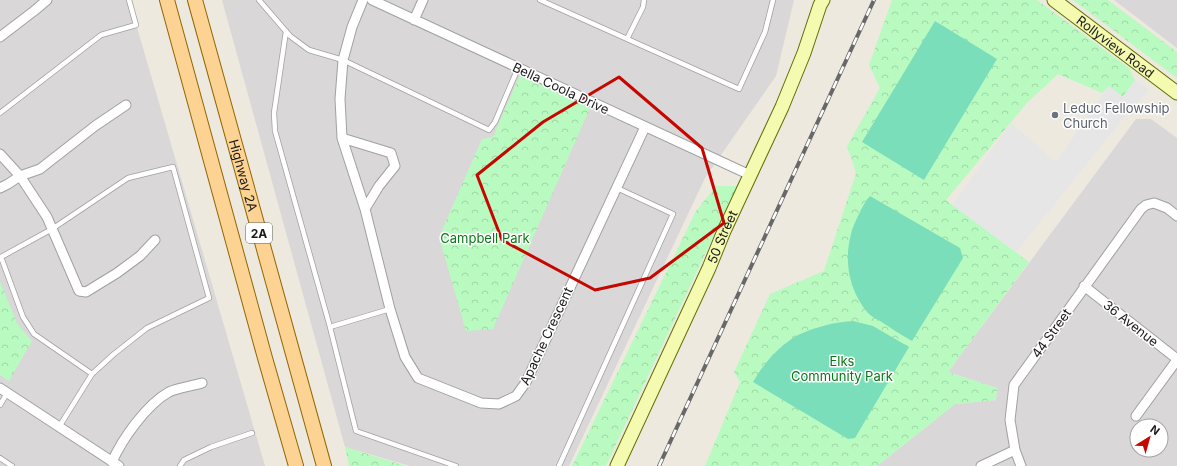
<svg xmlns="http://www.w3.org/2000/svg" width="1177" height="466" font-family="Inter,sans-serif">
  <defs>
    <pattern id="park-crowns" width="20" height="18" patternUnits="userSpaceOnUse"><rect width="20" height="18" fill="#b9fac1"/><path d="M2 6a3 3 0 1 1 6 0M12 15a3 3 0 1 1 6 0" fill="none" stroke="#9ed6a5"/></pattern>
  </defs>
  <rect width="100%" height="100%" fill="#ede9df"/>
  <path fill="#d9d7d7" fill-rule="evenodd" d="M0 0H129L265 466H0Z
    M222 0H794L776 76 705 178 569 466H410L345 447Z
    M1114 0H1177V48Z
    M1136 119H1151L1177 138V466H877L955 404 996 400 997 388 948 372ZM1137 426H1161V450H1137Z"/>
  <path fill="url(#park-crowns)" d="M892 0H1037L1129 68 1135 80 1123 97 1109 86 1102 93 1058 74 1027 103 946 200 1029 262 948 372 997 388 996 400 955 404 877 466H705L740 382 734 372 770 294 824 271 856 173 847 146 880 88 869 65Z
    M1073 0H1108L1177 52V78Z
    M520 75 590 108 493 329 466 331 439 237 482 139 493 137Z
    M716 186H737L606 466H572L696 211Z
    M0 282 18 325 32 341 9 381 0 375Z
    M345 447 406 466H349Z"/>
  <path fill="#7bdebb" d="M935 21 997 59 924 180 862 142Z
    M870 196 960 248 963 258 912 341C901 335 891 328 880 321 876 319 871 316 868 313 844 285 842 246 859 214 862 208 865 201 870 196Z
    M853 321 873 326 909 347 855 438 848 439 753 382C763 364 780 345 798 335 802 333 806 332 810 330 825 325 836 322 853 321Z"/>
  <path fill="#e6e6e6" d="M1135 80 1149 90 1125 116 1016 252 952 205 1011 123 1056 162 1109 86 1123 97Z"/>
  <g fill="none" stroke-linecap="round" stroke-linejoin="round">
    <defs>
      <path id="service" d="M259 0 290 36 309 50 343 60 489 130 495 122 518 68
        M540 0 739 89 765 32 773 0
        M286 31 274 113 275 131 330 327 390 309
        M627 39 643 7 644 0
        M0 113 101 35 136 25 129 0
        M330 327 356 431 456 466
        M0 405 7 393
        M59 427 92 374 114 354 147 328 209 298 173 167 128 178 52 229 1 257 23 317 34 334 92 374
        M0 458 12 466
        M180 466 184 460 211 447 252 433
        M559 466 673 214 617 188"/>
      <path id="minor" d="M363 0 352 27 343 60 340 99 342 138 365 209 390 309 405 357 418 378 481 403 499 404 516 396 526 382 645 127
        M372 0 750 175
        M414 20 423 0
        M0 37 34 11 47 0
        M342 138 391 153 395 166 379 186 365 209
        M0 154 20 176 47 217 79 291 86 292 117 273 140 256 155 240
        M0 188 8 184 20 176 40 169 95 126 126 105
        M1084 286 1177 359
        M0 388 119 466
        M1136 416 1177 360
        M112 462C122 439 147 404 169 392 177 388 192 386 202 383
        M981 466 1015 450
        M1021 466 1015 450 1010 420 1014 385 1141 209 1146 205 1154 203 1167 208 1177 216"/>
      <g id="secondary">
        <path id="s1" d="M1054 0 1177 93"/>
        <path id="s2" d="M617 466 709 268 724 231 782 107 804 53 820 5 823 0"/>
      </g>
      <g id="primary">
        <path d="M167 0 265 358 296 466"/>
        <path id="s3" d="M195 0 324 466"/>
      </g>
    </defs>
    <use href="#service" stroke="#a1a1a1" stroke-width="6"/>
    <use href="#minor" stroke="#a1a1a1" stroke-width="11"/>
    <use href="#secondary" stroke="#607003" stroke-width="15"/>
    <use href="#primary" stroke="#916600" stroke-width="16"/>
    <use href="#service" stroke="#fff" stroke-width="4.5"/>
    <use href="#minor" stroke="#fff" stroke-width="9"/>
    <use href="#secondary" stroke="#f4fab0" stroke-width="13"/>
    <use href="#primary" stroke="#fdd394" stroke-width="14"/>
    <defs>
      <path id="rail" d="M659 466 874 0"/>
    </defs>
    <use href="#rail" stroke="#686868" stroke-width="4"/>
    <use href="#rail" stroke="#fff" stroke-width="2.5" stroke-dasharray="8" stroke-linecap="butt"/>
  </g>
  <path fill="none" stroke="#c50700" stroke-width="3" stroke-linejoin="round" d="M619 77 702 148 724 223 650 278 595 290 502 240 477 175 543 122Z"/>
  <circle fill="#6b7280" stroke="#fff" stroke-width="1.5" cx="1055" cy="115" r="4"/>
  <g text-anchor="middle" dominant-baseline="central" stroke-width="3" stroke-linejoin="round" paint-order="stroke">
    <rect fill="#fff" stroke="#5f5f5f" stroke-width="1" x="246" y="223" width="26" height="20" rx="3"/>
    <g font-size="12" font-weight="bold" fill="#1a1a1a">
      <text x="259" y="233">2A</text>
    </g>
    <g font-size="13" fill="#1a1a1a" stroke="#fff">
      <text stroke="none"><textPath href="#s1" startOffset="77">Rollyview Road</textPath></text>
      <text transform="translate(561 88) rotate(25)">Bella Coola Drive</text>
      <text stroke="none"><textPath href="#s3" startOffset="182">Highway 2A</textPath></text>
      <text stroke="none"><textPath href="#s2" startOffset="252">50 Street</textPath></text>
      <text transform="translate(1131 323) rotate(38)">36 Avenue</text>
      <text transform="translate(1051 333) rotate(-54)">44 Street</text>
      <text transform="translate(546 336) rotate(-65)">Apache Crescent</text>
    </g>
    <g font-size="13" fill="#5b616d" stroke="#fff" text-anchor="start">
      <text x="1063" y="108">Leduc Fellowship<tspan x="1063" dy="15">Church</tspan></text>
    </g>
    <g font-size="13" fill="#097816" stroke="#fff">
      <text x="485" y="238">Campbell Park</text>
      <text x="842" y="361">Elks<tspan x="842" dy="15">Community Park</tspan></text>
    </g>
  </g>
  <g transform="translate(1149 438) rotate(37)"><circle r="19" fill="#ffffff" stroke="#a3a3a3"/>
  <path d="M0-3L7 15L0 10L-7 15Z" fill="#c50700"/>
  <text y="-6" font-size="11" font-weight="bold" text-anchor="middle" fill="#1a1a1a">N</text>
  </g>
</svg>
